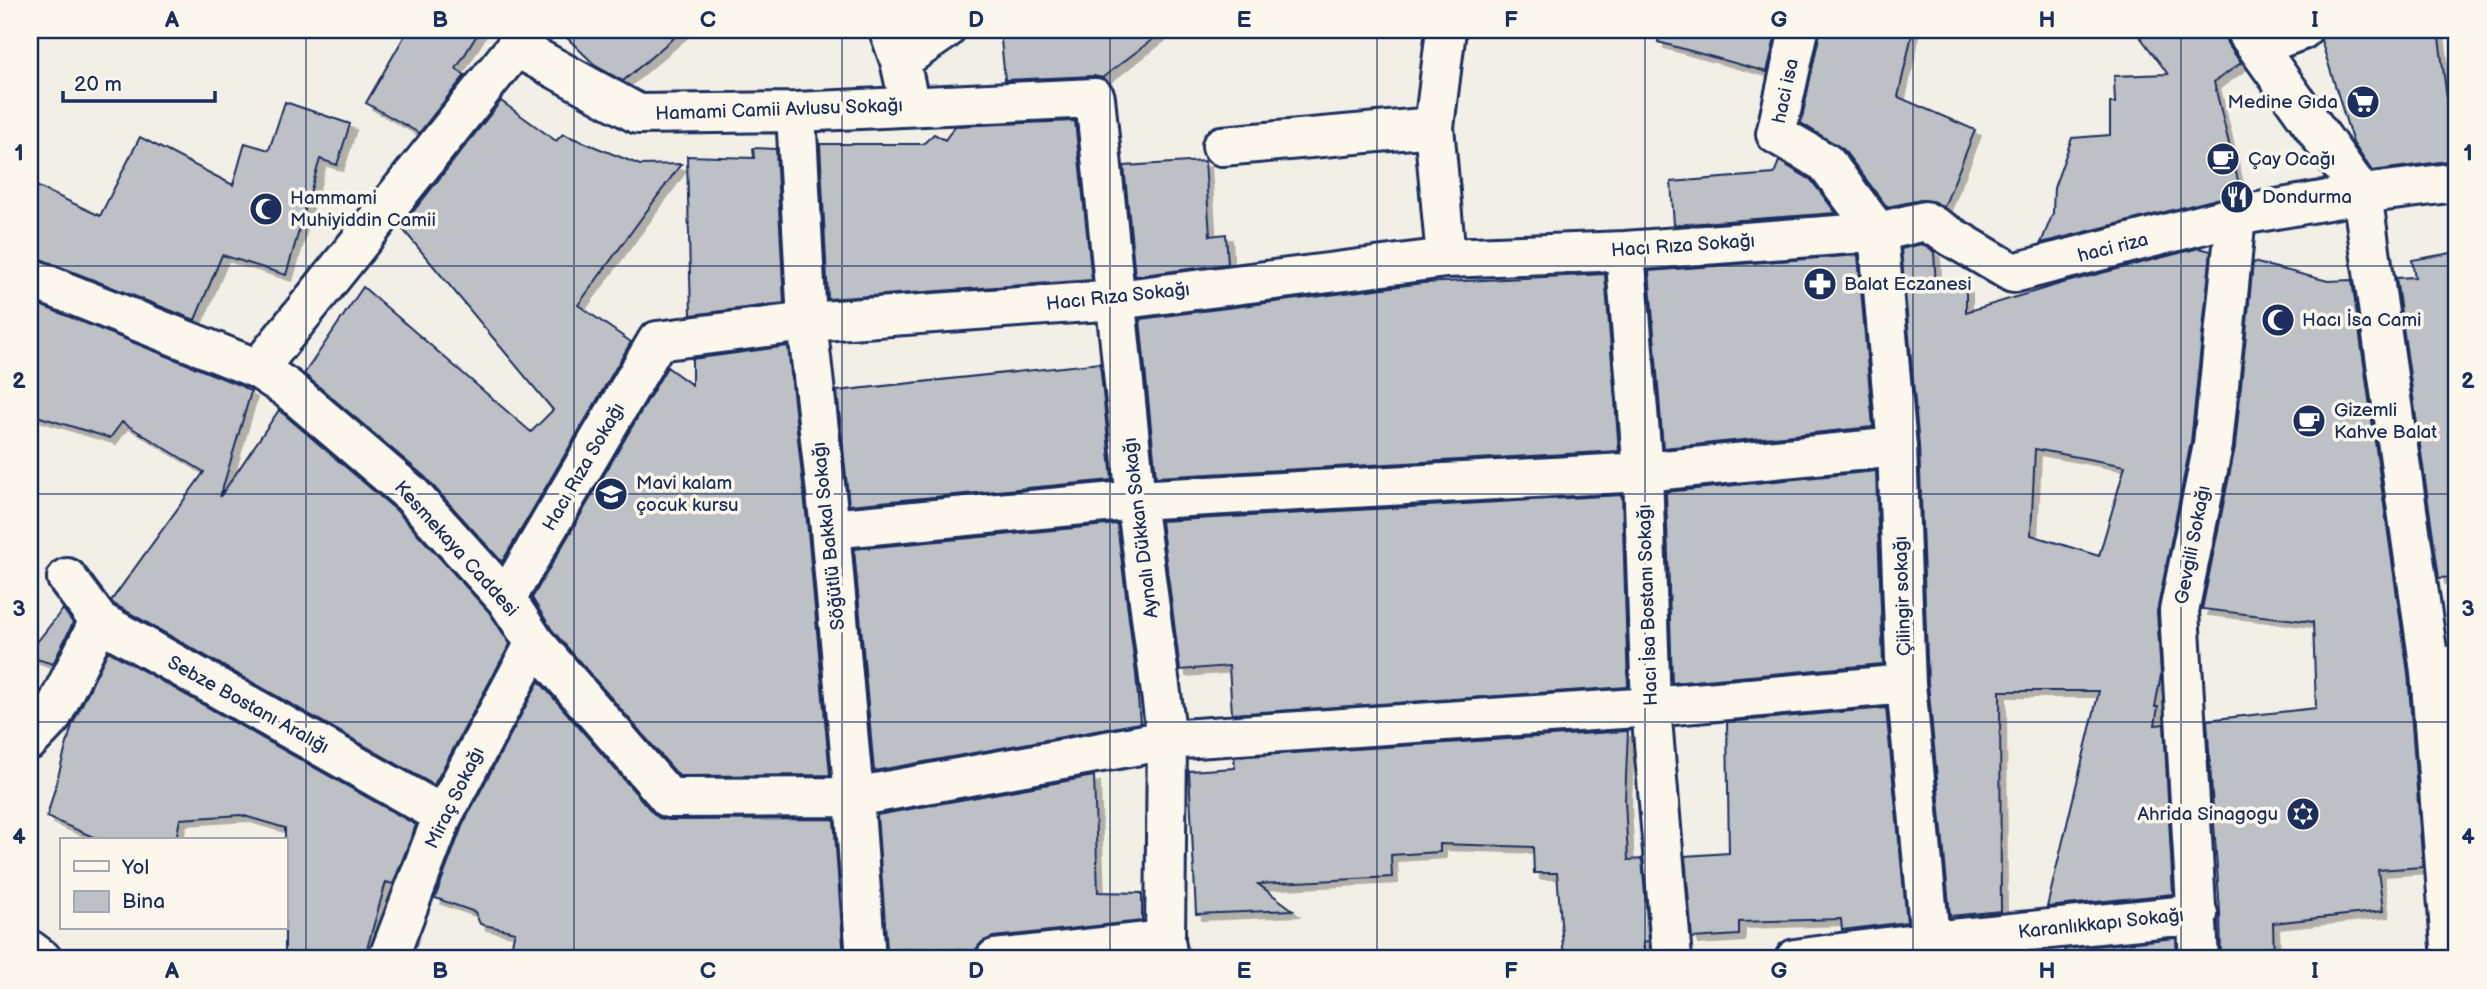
<svg xmlns="http://www.w3.org/2000/svg" width="2487" height="989" font-family="'Balsamiq Sans',sans-serif">
  <defs>
    <filter id="shadow"><feDropShadow dx="6" dy="6" stdDeviation="0" flood-color="#0004"/></filter>
  </defs>
  <rect width="100%" height="100%" fill="#f2efe6"/>
  <filter id="ink" filterUnits="userSpaceOnUse"><feTurbulence type="fractalNoise" baseFrequency=".0143" numOctaves="2"/><feDisplacementMap in="SourceGraphic" scale="14" xChannelSelector="R" yChannelSelector="G"/><feConvolveMatrix kernelMatrix="1 2 1 2 8 2 1 2 1" color-interpolation-filters="sRGB"/></filter>
  <g filter="url(#ink)">
    <path fill="#bdc0c4" stroke="#1b2f5e" stroke-width="2" fill-rule="evenodd" filter="url(#shadow)" d="M408 30H480L456 69 465 75 419 133 366 103Z
      M559 30H683L623 81 596 66Z
      M1000 30H1165L1102 78 1094 76 1005 80Z
      M1660 30H1777L1767 72 1658 42Z
      M1820 30H1913L1898 97 1975 130 1944 207 1935 202 1921 200 1887 207 1843 149 1801 123Z
      M2135 30H2224L2227 43 2241 63 2214 82 2241 193 2041 243 2053 213 2054 188 2072 138 2110 135V103H2115L2114 76 2168 74Z
      M2323 30H2438L2455 160 2372 171 2353 143 2321 40Z
      M501 101 556 141 563 134 640 165 681 164 578 305 631 342 502 562 425 477 304 374 363 287 531 432 553 410 401 227Z
      M285 102 350 124 337 165 320 159 286 275 222 255 195 320 38 258 30 257V183L100 216 140 137 233 185 245 143 269 150Z
      M1075 121 1092 280 828 299 820 144H923L934 134 945 140 955 126Z
      M753 148 776 149 784 303 691 315 687 156 754 158Z
      M1205 161 1210 236 1226 234 1228 264 1135 276 1124 166Z
      M1779 161 1811 180 1836 213 1674 225 1671 182 1774 174Z
      M1921 244 1934 252 1936 287H1966V312L2063 283 2199 248 2211 251 2191 442 2157 612 2161 675 2155 707H2158L2155 725 2164 724 2173 894 2047 907 2099 691H2000L2001 911 1950 916 1928 683 1919 446 1901 249ZM2035 449 2125 466 2099 556 2031 535Z
      M2457 252V577L2439 578 2396 278 2415 277 2412 260Z
      M1858 255 1873 427 1663 448 1649 271Z
      M2253 262 2328 281 2352 280 2408 673 2423 867 2378 870 2383 911 2273 923 2274 959H2221L2220 912 2207 720 2316 708 2313 622 2202 609 2235 447Z
      M1605 274 1619 451 1156 477 1140 319 1423 283Z
      M30 301 239 385 251 392 220 497 279 410 396 510 489 612 510 644 434 785 114 604 111 601 204 472 122 422 110 438 30 414Z
      M788 346 808 531 830 775 679 776 552 630 532 598 667 367 692 385V359Z
      M1100 363 1112 480 849 505 837 391Z
      M1876 471 1883 664 1672 683 1666 492Z
      M1622 495 1628 687 1232 714 1229 666 1180 670 1161 521Z
      M1117 524 1136 674 1140 723 874 771 854 549Z
      M63 609 73 623 53 664 30 657V651Z
      M108 651 416 825 393 884 386 882 364 959H285V828L241 815 180 819 176 840H100L47 817 72 725Z
      M539 681 652 812 659 818 669 820 834 819 844 959H508L515 932 480 924 475 912 435 898 463 824Z
      M1886 708 1907 922 1842 930 1841 919 1739 922V935L1692 938 1685 856 1729 853 1727 722Z
      M1628 731 1625 800 1628 860 1642 859 1649 941 1643 942 1645 959H1564L1557 873H1534L1533 847 1440 844V852L1391 855 1392 877 1258 884 1293 910 1196 914 1189 771 1235 768 1234 757Z
      M1094 776 1098 892 1142 893V921L993 937 982 942 975 951 931 948 887 950 877 815Z
      M2176 938 2177 959H2066L2065 949Z"/>
    <g fill="none" stroke-linecap="round" stroke-linejoin="round">
      <defs>
        <path id="street" d="M889 30 900 61 910 106
          M1799 30 1776 134 1826 163 1878 232
          M2258 46 2302 30
          M900 61 945 30
          M796 112 807 322 830 529 854 797 866 959
          M1222 146 1434 127
          M1878 232 1897 447 1906 684 1932 959
          M1625 251 1643 472 1651 707 1672 959
          M1446 258 1434 127 1446 30
          M30 278 258 369 287 388 411 494 506 599 535 643 669 798 854 797 1167 740 1651 707 1906 684
          M258 369 516 47 638 114 796 112 1095 98 1136 500 1167 740 1165 940 1168 959
          M830 529 1136 500 1643 472 1897 447
          M67 578 99 621 443 815
          M506 599 657 341 807 322 1117 300 1446 258 1625 251 1878 232 1925 221 2013 273 2236 216 2362 194 2457 182
          M2430 671 2457 664
          M30 740 51 718 99 621
          M30 950 42 959
          M388 959 443 815 535 643
          M995 959 1165 940
          M1795 959 1931 941 2198 914
          M2199 959 2179 611 2213 445 2236 216"/>
        <path id="secondary" d="M2245 30 2362 194 2430 671 2452 959"/>
      </defs>
      <use href="#street" stroke="#1b2f5e" stroke-width="44"/>
      <use href="#secondary" stroke="#1b2f5e" stroke-width="44"/>
      <use href="#street" stroke="#fbf7ec" stroke-width="38"/>
      <use href="#secondary" stroke="#fbf7ec" stroke-width="38"/>
    </g>
  </g>
  <path fill="none" stroke="#1b2f5e" stroke-width="2" stroke-opacity="0.55" d="M306 30V959M574 30V959M842 30V959M1110 30V959M1377 30V959M1645 30V959M1913 30V959M2181 30V959M30 266H2457M30 494H2457M30 722H2457"/>
  <defs>
    <symbol id="supermarket-disc" viewBox="-11 -11 22 22"><circle r="9.5" fill="#1b2f5e" stroke="#fbf7ec"/><path d="M-6-5.5h2.5l.6 2H6L4.5 2H-2.5L-4.4-4H-6ZM-1.5 3.2a1.3 1.3 0 1 0 .1 0ZM3 3.2a1.3 1.3 0 1 0 .1 0Z" fill="#fff"/></symbol>
    <symbol id="cafe-disc" viewBox="-11 -11 22 22"><circle r="9.5" fill="#1b2f5e" stroke="#fbf7ec"/><path d="M-5.5-4.5H6V0H3Q3 3.5 0 3.5H-2.5Q-5.5 3.5-5.5 0ZM3-3.2v2h1.7v-2ZM-6 4.5H4V6H-6Z" fill="#fff"/></symbol>
    <symbol id="restaurant-disc" viewBox="-11 -11 22 22"><circle r="9.5" fill="#1b2f5e" stroke="#fbf7ec"/><path d="M-5-6h1v4h1v-4h1v4h1v-4h1v5L-1.5 .5V6h-2V.5L-5-1ZM5-6V6H3V1.5H1.5Q1.5-4 5-6Z" fill="#fff"/></symbol>
    <symbol id="mosque-disc" viewBox="-11 -11 22 22"><circle r="9.5" fill="#1b2f5e" stroke="#fbf7ec"/><path d="M3.5-4.9A6 6 0 1 0 3.5 4.9A5 5 0 1 1 3.5-4.9Z" fill="#fff"/></symbol>
    <symbol id="pharmacy-disc" viewBox="-11 -11 22 22"><circle r="9.5" fill="#1b2f5e" stroke="#fbf7ec"/><path d="M-2-6h4v4h4v4h-4v4h-4v-4h-4v-4h4Z" fill="#fff"/></symbol>
    <symbol id="school-disc" viewBox="-11 -11 22 22"><circle r="9.5" fill="#1b2f5e" stroke="#fbf7ec"/><path d="M0-5L7-2L0 1L-7-2ZM-4 1L0 2.5L4 1V4Q0 6-4 4Z" fill="#fff"/></symbol>
    <symbol id="synagogue-disc" viewBox="-11 -11 22 22"><circle r="9.5" fill="#1b2f5e" stroke="#fbf7ec"/><path d="M0-6.5L5.6 3.2H-5.6ZM0 6.5L5.6-3.2H-5.6Z" fill="#fff"/></symbol>
  </defs>
  <g fill-rule="evenodd">
    <use href="#supermarket-disc" x="2344" y="83" width="38" height="38"/>
    <use href="#cafe-disc" x="2204" y="140" width="38" height="38"/>
    <use href="#restaurant-disc" x="2218" y="178" width="38" height="38"/>
    <use href="#mosque-disc" x="247" y="190" width="38" height="38"/>
    <use href="#pharmacy-disc" x="1801" y="265" width="38" height="38"/>
    <use href="#mosque-disc" x="2259" y="301" width="38" height="38"/>
    <use href="#cafe-disc" x="2290" y="402" width="38" height="38"/>
    <use href="#school-disc" x="592" y="475" width="38" height="38"/>
    <use href="#synagogue-disc" x="2284" y="795" width="38" height="38"/>
  </g>
  <g text-anchor="middle" dominant-baseline="central" stroke-width="7" stroke-linejoin="round" paint-order="stroke">
    <g font-size="19" fill="#1b2f5e" stroke="#fbf7ec">
      <text transform="translate(1786 91) rotate(-78)">haci isa</text>
      <text transform="translate(779 110) rotate(-2)">Hamami Camii Avlusu Sokağı</text>
      <text transform="translate(1683 246) rotate(-4)">Hacı Rıza Sokağı</text>
      <text transform="translate(2113 248) rotate(-14)">haci riza</text>
      <text transform="translate(1118 297) rotate(-6)">Hacı Rıza Sokağı</text>
      <text transform="translate(584 467) rotate(-60)">Hacı Rıza Sokağı</text>
      <text transform="translate(1141 528) rotate(-97)">Aynalı Dükkan Sokağı</text>
      <text transform="translate(829 536) rotate(-96)">Söğütlü Bakkal Sokağı</text>
      <text transform="translate(2193 545) rotate(-79)">Gevgili Sokağı</text>
      <text transform="translate(456 549) rotate(48)">Kesmekaya Caddesi</text>
      <text transform="translate(1903 596) rotate(-92)">Çilingir sokağı</text>
      <text transform="translate(1648 605) rotate(-92)">Hacı İsa Bostanı Sokağı</text>
      <text transform="translate(248 705) rotate(29)">Sebze Bostanı Aralığı</text>
      <text transform="translate(455 798) rotate(-64)">Miraç Sokağı</text>
      <text transform="translate(2101 924) rotate(-6)">Karanlıkkapı Sokağı</text>
    </g>
    <g font-size="19" fill="#1b2f5e" stroke="#fbf7ec" text-anchor="start">
      <text x="2338" y="102" text-anchor="end">Medine Gıda</text>
      <text x="2248" y="159">Çay Ocağı</text>
      <text x="2262" y="197">Dondurma</text>
      <text x="290" y="198">Hammami<tspan x="290" dy="22">Muhiyiddin Camii</tspan></text>
      <text x="1844" y="284">Balat Eczanesi</text>
      <text x="2302" y="320">Hacı İsa Cami</text>
      <text x="2334" y="410">Gizemli<tspan x="2334" dy="22">Kahve Balat</tspan></text>
      <text x="636" y="483">Mavi kalam<tspan x="636" dy="22">çocuk kursu</tspan></text>
      <text x="2278" y="814" text-anchor="end">Ahrida Sinagogu</text>
    </g>
  </g>
  <rect width="2487" height="989" fill="none" stroke="#fbf7ec" stroke-width="77"/>
  <rect x="60" y="838" width="228" height="91" fill="#fbf7ec" stroke="#a1a7b3" stroke-width="2"/>
  <rect x="74" y="861" width="35" height="10" fill="#fbf7ec" stroke="#a1a7b3" stroke-width="2"/>
  <text x="122" y="874" font-size="21" fill="#1b2f5e">Yol</text>
  <rect x="74" y="891" width="35" height="21" fill="#bdc0c4" stroke="#a1a7b3" stroke-width="2"/>
  <text x="122" y="908" font-size="21" fill="#1b2f5e">Bina</text>
  <path d="M63 91v10h152v-10" fill="none" stroke="#1b2f5e" stroke-width="3.5"/>
  <text x="74" y="91" font-size="21" fill="#1b2f5e" stroke="#fbf7ec" stroke-width="5" paint-order="stroke">20 m</text>
  <rect x="38" y="38" width="2410" height="912" fill="none" stroke="#1b2f5e" stroke-width="2.5"/>
  <g font-size="23" text-anchor="middle" font-weight="bold" fill="#1b2f5e">
    <text x="172" y="27">A</text>
    <text x="440" y="27">B</text>
    <text x="708" y="27">C</text>
    <text x="976" y="27">D</text>
    <text x="1244" y="27">E</text>
    <text x="1511" y="27">F</text>
    <text x="1779" y="27">G</text>
    <text x="2047" y="27">H</text>
    <text x="2315" y="27">I</text>
    <text x="19" y="160">1</text>
    <text x="2468" y="160">1</text>
    <text x="19" y="388">2</text>
    <text x="2468" y="388">2</text>
    <text x="19" y="616">3</text>
    <text x="2468" y="616">3</text>
    <text x="19" y="844">4</text>
    <text x="2468" y="844">4</text>
    <text x="172" y="978">A</text>
    <text x="440" y="978">B</text>
    <text x="708" y="978">C</text>
    <text x="976" y="978">D</text>
    <text x="1244" y="978">E</text>
    <text x="1511" y="978">F</text>
    <text x="1779" y="978">G</text>
    <text x="2047" y="978">H</text>
    <text x="2315" y="978">I</text>
  </g>
</svg>
